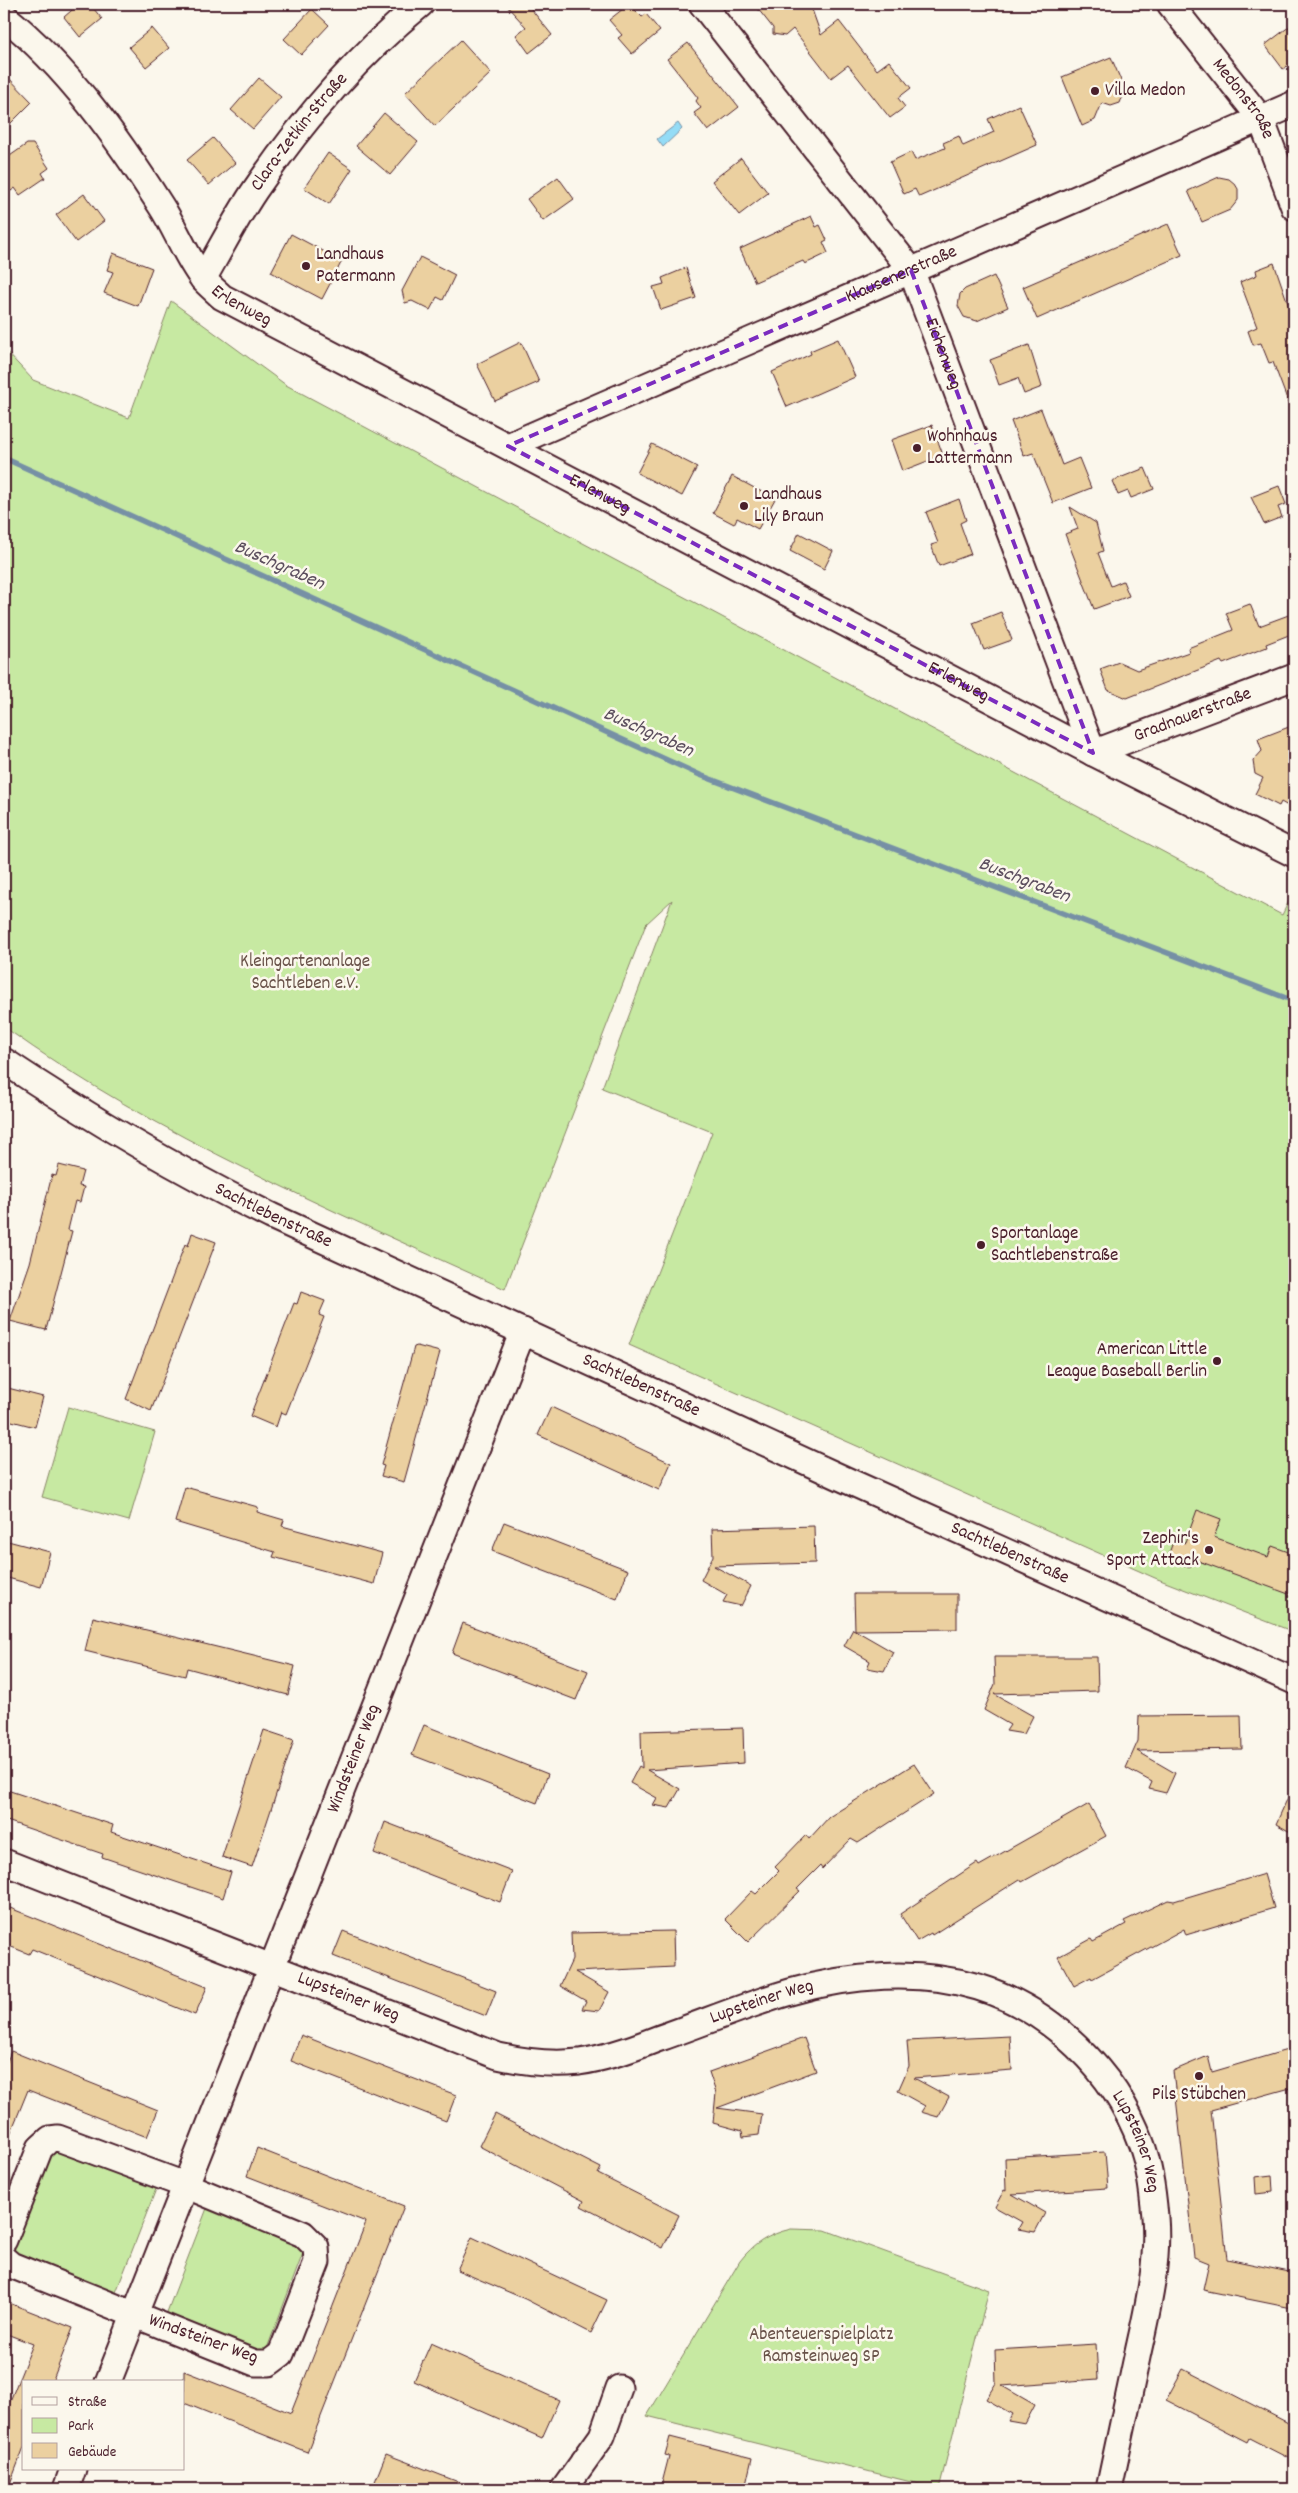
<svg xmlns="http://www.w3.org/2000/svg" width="1298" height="2493" font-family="Dekko,sans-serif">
  <rect width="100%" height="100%" fill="#fbf7ec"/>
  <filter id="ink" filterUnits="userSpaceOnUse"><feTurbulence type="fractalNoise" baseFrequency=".02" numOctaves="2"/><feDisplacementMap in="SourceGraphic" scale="10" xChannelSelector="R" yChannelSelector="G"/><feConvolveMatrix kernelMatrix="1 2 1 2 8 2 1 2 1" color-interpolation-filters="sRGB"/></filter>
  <g filter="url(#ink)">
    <path fill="#c7e9a2" stroke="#888466" d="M171 301 286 385 1282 915 1294 891V1632L1155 1578 629 1345 712 1132 602 1088 672 900 646 924 505 1289C334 1211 158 1137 4 1027V349L33 380 129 418Z
      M68 1407 155 1432 129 1521 42 1497Z
      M49 2143 158 2184 113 2300 4 2252Z
      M209 2203 308 2240 263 2359 164 2320Z
      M791 2229 825 2230 989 2290 939 2489 647 2416 740 2261C753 2244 769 2234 791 2229Z"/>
    <path fill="#94dcf6" stroke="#7690a5" d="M678 123 682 129 663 147 657 139Z"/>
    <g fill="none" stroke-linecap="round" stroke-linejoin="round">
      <path stroke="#7690a5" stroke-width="5.5" d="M4 458 700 775 1294 1001"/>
    </g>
    <path fill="#ebd0a0" stroke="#4a1f2b" d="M79 4H90L102 19 80 37 64 17Z
      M505 4H527L552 35 529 53 516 35 526 27Z
      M629 4 642 17 646 14 660 31 632 54 618 38 622 35 609 20Z
      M754 4H774L779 10 787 4H810L821 35 839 21 877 70 889 61 911 88 898 98 905 107 890 118 848 65 831 78 793 29 785 36 773 34V28Z
      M312 9 329 25 301 55 284 39Z
      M1294 23V61L1283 69 1265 45Z
      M152 28 169 48 146 67 129 47Z
      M461 40 491 73 435 126 405 93Z
      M688 43 739 107 708 131 694 113 701 108 696 101 698 98 667 59Z
      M1111 57 1125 90 1120 103 1111 106 1102 103 1095 120 1082 126 1062 77Z
      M4 73 32 102 4 130Z
      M259 78 281 97 253 129 231 110Z
      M1019 105 1037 145 919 197 915 189 904 194 890 162 911 152 915 160 945 148 943 143 959 136 963 146 994 132 988 119Z
      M384 113 418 142 390 175 356 146Z
      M213 138 235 163 209 185 187 160Z
      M27 144H33L49 168 42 173 45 178 20 195 15 188 4 196V160Z
      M328 153 352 169 329 204 304 188Z
      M741 158 768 193 739 215 712 181Z
      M558 177 574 199 543 221 527 199Z
      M1219 177 1229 179 1235 184 1238 189V200L1230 210 1202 222 1188 191Z
      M84 194 104 221 76 242 56 215Z
      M811 216 816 227 820 225 827 240 823 242 828 253 805 264 803 261 755 282 740 249Z
      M1168 224 1182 255 1037 319 1023 287Z
      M291 234 342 261 322 299 271 272Z
      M113 253 152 268 138 306 104 293 113 272 107 270Z
      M420 257 455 275 443 300 437 297 430 310 412 301 405 303 402 291Z
      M1274 263 1294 321 1293 415 1273 362 1269 363 1261 343 1253 345 1248 331 1257 327 1240 282 1257 275 1256 270Z
      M686 268 696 298 661 310 653 287 664 284 662 278Z
      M994 276 1008 307 977 321 964 317 958 306 960 294 965 289Z
      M838 339 855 377 787 407 772 372 811 354 810 351Z
      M521 342 539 382 495 401 477 364Z
      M1029 345 1042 387 1024 394 1018 378 999 385 990 360Z
      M1041 409 1062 465 1079 458 1091 488 1053 503 1033 453 1024 456 1011 421Z
      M932 425 943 455 902 471 891 440Z
      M652 444 697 467 682 496 637 473Z
      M1145 468 1154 489 1131 498 1128 491 1118 495 1112 481Z
      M732 476 775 499 758 529 737 518 734 524 713 513Z
      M1279 486 1286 504 1278 507 1282 517 1264 524 1251 497Z
      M959 499 966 520 960 523 971 554 939 566 931 545 938 543 926 512Z
      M1070 507 1096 523 1103 551 1098 553 1111 586 1123 581 1129 596 1094 609 1065 534 1078 529Z
      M799 533 833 551 824 569 790 551Z
      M1250 604 1259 626 1294 613V633L1266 644 1267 647 1223 664 1221 661 1127 698 1108 690 1100 669 1119 662 1137 670 1189 652 1188 648 1233 630 1226 613Z
      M1001 612 1012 640 984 650 973 623Z
      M1294 725V749L1290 751 1288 785 1294 788V794L1288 806 1281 802 1279 806 1255 794 1263 778 1255 774 1253 761 1262 751 1258 739Z
      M59 1165 83 1171 79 1186 84 1187 80 1202 75 1201 68 1230 72 1231 46 1330 10 1321 30 1263 52 1175 56 1176Z
      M192 1233 216 1242 151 1411 126 1399 185 1244 188 1246Z
      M301 1292 325 1301 319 1315 324 1317 286 1414 281 1412 276 1427 250 1416 294 1303 297 1304Z
      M417 1346 440 1352 404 1482 381 1476 384 1466 381 1465 414 1347Z
      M4 1387 43 1397 35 1427 4 1419Z
      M551 1407 671 1463 659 1490 538 1435Z
      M185 1487 258 1507 257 1512 284 1520 282 1526 382 1553 374 1584 273 1557 275 1552 175 1522Z
      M1197 1510 1221 1519 1214 1537 1268 1557 1272 1546 1294 1554V1596L1193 1559 1190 1567 1167 1559 1174 1539 1185 1543Z
      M504 1522 628 1570 617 1599 492 1551Z
      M814 1526 815 1563 714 1566 751 1586 741 1606 723 1602 727 1595 701 1580 713 1556 712 1529Z
      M4 1540 50 1552 41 1587 4 1577Z
      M854 1594H957V1629L855 1630Z
      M93 1617 295 1666 288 1695 187 1668 185 1676 85 1651Z
      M463 1623 588 1671 576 1700 452 1653Z
      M853 1629 893 1652 884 1671 867 1668 870 1661 844 1646Z
      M994 1657H1097L1098 1691 994 1694 1033 1716 1024 1734 1006 1731 1010 1725 984 1710 995 1684Z
      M1241 1715 1242 1749 1137 1751 1175 1773 1166 1793 1149 1789 1152 1782 1126 1768 1138 1741 1139 1716Z
      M424 1725 548 1774 537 1803 412 1755Z
      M743 1728 744 1763 647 1770 680 1789 669 1808 653 1805 657 1798 630 1783 639 1766 642 1768 641 1731Z
      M264 1730 294 1740 252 1867 222 1857Z
      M914 1764 934 1794 858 1843 851 1839 822 1869 820 1866 797 1889 800 1891 748 1942 725 1919 752 1891 756 1894 779 1871 775 1867 806 1835 809 1839 829 1817Z
      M1294 1784V1834L1276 1824Z
      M4 1789 113 1825 111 1832 231 1872 223 1898 102 1857 103 1854 4 1820Z
      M1089 1804 1106 1836 1022 1882 1020 1879 932 1935 931 1933 917 1941 900 1914 977 1863 979 1866Z
      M385 1822 512 1871 500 1902 374 1853Z
      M1264 1874 1274 1908 1186 1935 1184 1929 1092 1979 1091 1977 1074 1986 1058 1957 1091 1939 1093 1942 1126 1924 1124 1921 1168 1900 1174 1901Z
      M10 1908 207 1987 195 2015 32 1949 29 1954 4 1944V1924Z
      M343 1931 496 1991 486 2016 333 1956Z
      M673 1931 674 1967 575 1972 609 1992 599 2011 582 2009 586 2001 560 1986 572 1960 571 1933Z
      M301 2035 456 2095 446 2121 291 2061Z
      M1010 2036 1012 2070 914 2078 949 2097 938 2117 921 2112 925 2106 898 2091 909 2066 907 2041Z
      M804 2038 816 2071 717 2108 762 2114 759 2135 743 2137 742 2131 713 2123 716 2093 709 2072Z
      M1294 2048V2087L1211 2110 1227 2259 1294 2273V2305L1292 2308 1203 2290 1209 2263 1194 2257 1173 2071 1208 2056 1212 2072Z
      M11 2051 158 2110 147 2137 28 2090 4 2149V2070Z
      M495 2114 601 2168 598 2174 679 2215 663 2248 581 2206 584 2201 479 2146Z
      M257 2148 404 2206 307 2452 184 2403V2371L291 2413 366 2222 247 2176Z
      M1105 2152 1108 2188 1012 2194 1045 2213 1035 2232 1018 2229 1022 2222 995 2207 1004 2190 1006 2191 1005 2158Z
      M1272 2175 1273 2192 1256 2194 1255 2177Z
      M472 2237 607 2300 591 2333 525 2299 457 2270Z
      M4 2301 73 2328 52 2382H24V2447L8 2489H4V2416L33 2344 4 2333Z
      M431 2343 559 2400 542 2438 414 2381Z
      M1096 2344 1098 2379 1002 2386 1035 2405 1025 2424 1008 2421 1012 2414 986 2399 996 2383 995 2350Z
      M1183 2369 1294 2426V2461L1249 2438 1247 2442 1166 2400Z
      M670 2437 752 2458 745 2489H671L661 2487 669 2456 665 2455Z
      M386 2454 474 2488V2489H372Z"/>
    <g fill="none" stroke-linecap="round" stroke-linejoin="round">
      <defs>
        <g id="minor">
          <path id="s1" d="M702 4 911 270 1093 753 1294 677"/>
          <path id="s2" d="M1170 4 1261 119 1294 207"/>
          <path id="s3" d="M4 16C68 68 117 137 161 206 176 229 186 257 203 279 208 285 216 291 222 297L1093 753 1294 854"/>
          <path id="s4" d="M203 279C220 250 236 218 255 190 302 121 356 57 421 4"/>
          <path id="s5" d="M508 446 1294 104"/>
          <path id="s6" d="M4 1061C91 1119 177 1170 271 1216L844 1479 1294 1681"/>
          <path id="s7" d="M4 1862 498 2056C525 2062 552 2065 579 2062 606 2058 632 2049 657 2039 701 2024 745 2005 790 1992 849 1975 918 1969 978 1987 1050 2009 1115 2071 1141 2143 1150 2166 1153 2193 1155 2217 1159 2264 1147 2311 1137 2357 1128 2401 1118 2445 1109 2489"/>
          <path d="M4 2240 40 2148 50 2139 58 2138 185 2185 303 2234 316 2247 317 2262 281 2354 269 2363H255L11 2265 4 2259"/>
          <path id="s8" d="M108 2382 523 1331"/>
          <path d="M66 2489 73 2469"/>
          <path d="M564 2489 602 2436 619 2388"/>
        </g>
      </defs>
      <use href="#minor" stroke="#4a1f2b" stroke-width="29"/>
      <use href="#minor" stroke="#fbf7ec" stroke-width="25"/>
    </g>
  </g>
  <path fill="none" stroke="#7b2cbf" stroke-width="4" stroke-dasharray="10 6" stroke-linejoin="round" d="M911 270 1093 753 508 446Z"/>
  <g fill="#4a1f2b" stroke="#fbf7ec" stroke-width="2">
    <circle cx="1095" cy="91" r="5"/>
    <circle cx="306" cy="266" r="5"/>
    <circle cx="917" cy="448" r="5"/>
    <circle cx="744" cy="506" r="5"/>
    <circle cx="981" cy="1245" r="5"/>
    <circle cx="1217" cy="1361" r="5"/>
    <circle cx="1209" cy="1550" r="5"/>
    <circle cx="1199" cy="2076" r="5"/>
  </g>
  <g text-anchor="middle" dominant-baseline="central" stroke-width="5" stroke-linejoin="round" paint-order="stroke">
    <g font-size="19" fill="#4a1f2b" stroke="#fbf7ec" text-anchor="start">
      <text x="1105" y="91">Villa Medon</text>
      <text x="316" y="255">Landhaus<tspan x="316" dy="22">Patermann</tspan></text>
      <text x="927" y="437">Wohnhaus<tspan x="927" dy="22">Lattermann</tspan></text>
      <text x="754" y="495">Landhaus<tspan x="754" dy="22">Lily Braun</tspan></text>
      <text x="991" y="1234">Sportanlage<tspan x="991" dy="22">Sachtlebenstraße</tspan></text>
      <text x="1207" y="1350" text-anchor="end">American Little<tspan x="1207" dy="22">League Baseball Berlin</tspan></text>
      <text x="1199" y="1539" text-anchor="end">Zephir's<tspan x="1199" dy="22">Sport Attack</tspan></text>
      <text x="1199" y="2095" text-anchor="middle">Pils Stübchen</text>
    </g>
    <g font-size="19" fill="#4a1f2b" stroke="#fbf7ec">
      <text stroke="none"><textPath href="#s2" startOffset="120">Medonstraße</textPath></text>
      <text stroke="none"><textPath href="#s4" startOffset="176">Clara-Zetkin-Straße</textPath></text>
      <text stroke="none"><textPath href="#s5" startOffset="429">Klausenerstraße</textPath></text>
      <text stroke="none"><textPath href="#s3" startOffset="379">Erlenweg</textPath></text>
      <text stroke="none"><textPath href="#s1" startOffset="428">Eichenweg</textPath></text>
      <text stroke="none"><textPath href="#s3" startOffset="784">Erlenweg</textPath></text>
      <text stroke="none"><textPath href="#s3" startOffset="1189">Erlenweg</textPath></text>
      <text stroke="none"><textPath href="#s1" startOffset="961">Gradnauerstraße</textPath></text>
      <text stroke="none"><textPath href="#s6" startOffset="311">Sachtlebenstraße</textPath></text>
      <text stroke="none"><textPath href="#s6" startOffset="716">Sachtlebenstraße</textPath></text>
      <text stroke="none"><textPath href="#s6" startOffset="1121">Sachtlebenstraße</textPath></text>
      <text stroke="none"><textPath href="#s8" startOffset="670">Windsteiner Weg</textPath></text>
      <text stroke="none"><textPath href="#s7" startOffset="370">Lupsteiner Weg</textPath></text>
      <text stroke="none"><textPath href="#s7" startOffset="805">Lupsteiner Weg</textPath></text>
      <text stroke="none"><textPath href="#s7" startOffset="1256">Lupsteiner Weg</textPath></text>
      <text transform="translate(203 2340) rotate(20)">Windsteiner Weg</text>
    </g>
    <g font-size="19" fill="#695249" stroke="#fbf7ec">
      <text x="305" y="962">Kleingartenanlage<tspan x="305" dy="22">Sachtleben e.V.</tspan></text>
      <text x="821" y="2335">Abenteuerspielplatz<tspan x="821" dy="22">Ramsteinweg SP</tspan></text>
    </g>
    <g font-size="20" font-style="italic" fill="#5c4e5e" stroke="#fbf7ec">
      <text transform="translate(279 566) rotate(24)">Buschgraben</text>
      <text transform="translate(648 733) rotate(24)">Buschgraben</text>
      <text transform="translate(1024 881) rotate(21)">Buschgraben</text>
    </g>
  </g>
  <rect width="1298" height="2493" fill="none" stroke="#fbf7ec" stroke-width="20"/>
  <rect x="10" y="10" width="1278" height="2473" fill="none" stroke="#4a1f2b" stroke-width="2" filter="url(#ink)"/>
  <rect x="22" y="2380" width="162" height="90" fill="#fbf7ec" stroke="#b4a19f"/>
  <rect x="32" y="2397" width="25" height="8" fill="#fbf7ec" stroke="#b4a19f"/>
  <text x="68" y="2406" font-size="15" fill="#4a1f2b">Straße</text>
  <rect x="32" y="2418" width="25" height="15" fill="#c7e9a2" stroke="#b4a19f"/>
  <text x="68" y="2430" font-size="15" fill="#4a1f2b">Park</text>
  <rect x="32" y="2443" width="25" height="15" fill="#ebd0a0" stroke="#b4a19f"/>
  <text x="68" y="2456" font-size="15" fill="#4a1f2b">Gebäude</text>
</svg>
